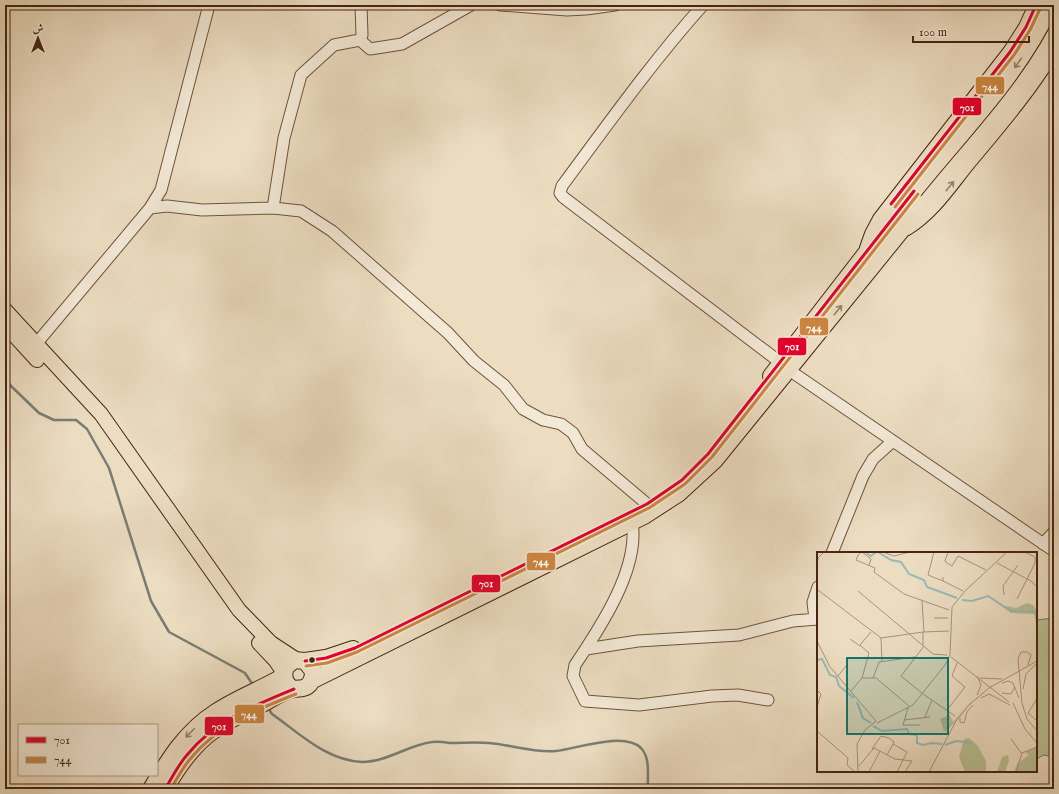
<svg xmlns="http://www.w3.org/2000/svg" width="1059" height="794" font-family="'IM FELL English',Amiri,serif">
  <rect width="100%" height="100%" fill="#ecddc1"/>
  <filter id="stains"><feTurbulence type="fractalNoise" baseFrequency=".005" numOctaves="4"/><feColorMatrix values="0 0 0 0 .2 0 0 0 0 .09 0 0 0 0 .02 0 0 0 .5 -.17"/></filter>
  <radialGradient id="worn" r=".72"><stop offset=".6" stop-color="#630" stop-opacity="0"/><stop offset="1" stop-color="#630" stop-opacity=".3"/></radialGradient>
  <path fill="#b8c193" stroke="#7f7252" d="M1054 618V757L1044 755 1036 759V620Z"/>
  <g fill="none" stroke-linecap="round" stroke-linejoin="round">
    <path stroke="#787e76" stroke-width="2.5" d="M5 377 11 386 39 413 54 420H76L87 429 109 468 151 601 169 632 245 673 253 685
      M268 708 272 714C299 733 327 761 362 762 387 762 408 745 432 742 438 741 444 742 450 743 463 743 476 742 489 743 512 745 533 753 556 751 576 749 624 731 641 748 651 759 647 776 648 789"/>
    <defs>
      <path id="minor" d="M500 5 567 10 586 9 615 5
        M703 5C652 62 608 124 562 186L560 193 563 197 781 363
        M360 40 362 35 361 5
        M150 208 161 190 209 5
        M273 208 284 138 301 75 334 45 360 40 370 49 402 44 471 5
        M36 344 150 208 167 206 202 210 273 208 301 211 332 231 448 333 474 361 504 385 523 409 543 420 561 424 573 433 582 449 647 504
        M789 370 1054 551
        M632 522C640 568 600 628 575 665L573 676 585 701 639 705 712 696 738 695 768 700
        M1043 544 1054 532
        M832 553 863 476 873 459 893 441
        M815 619 813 602 818 587
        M586 649 638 641 739 635 793 621 818 619"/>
      <path id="major" d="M907 228C933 212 950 185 969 162 999 126 1030 90 1054 50
        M867 248 872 234 880 219 1010 52 1026 27 1036 5
        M5 310 101 414 239 610 271 643 297 660
        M5 325 37 360
        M259 643 276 661 284 673"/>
      <path id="highway" d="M771 376 914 191
        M305 661 326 658 353 649
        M313 680 644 516 678 494 715 460 1009 98 1034 65 1054 32
        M151 789C169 759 186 731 216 712 237 698 262 689 284 676
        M165 789C194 739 212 727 264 703 273 698 285 690 294 689 298 688 300 689 303 688 311 686 313 679 313 671L305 661 294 660 286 667C282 677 285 685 294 689"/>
    </defs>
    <use href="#minor" stroke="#70523d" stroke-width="13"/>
    <use href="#major" stroke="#462411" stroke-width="16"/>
    <use href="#highway" stroke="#462411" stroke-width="18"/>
    <use href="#minor" stroke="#f3e9d7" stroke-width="11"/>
    <use href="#major" stroke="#ecddc1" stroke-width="14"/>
    <use href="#highway" stroke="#ecddc1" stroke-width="16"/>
    <defs>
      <path id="highway-bridge" d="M914 191C962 131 1019 75 1051 5"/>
    </defs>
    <use href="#highway-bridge" stroke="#462411" stroke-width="18" stroke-linecap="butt"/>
    <use href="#highway-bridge" stroke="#ecddc1" stroke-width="16"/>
    <defs>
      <path id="bus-1" d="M891 204 1010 52 1026 27 1036 5
        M305 661 326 658 355 648 647 504 682 480 708 454 914 191
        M165 789C172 778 178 765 187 755 214 721 255 705 294 689"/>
      <path id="bus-2" d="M895 207 1014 55 1030 30 1041 7
        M306 666 327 663 357 652 649 508 685 484 712 457 918 194
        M171 789C177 778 183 767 191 758 218 725 258 709 296 694"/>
    </defs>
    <use href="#bus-1" stroke="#f3e9d7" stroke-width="6"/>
    <use href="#bus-2" stroke="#f3e9d7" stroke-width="6"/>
    <use href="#bus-1" stroke="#e4002b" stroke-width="3"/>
    <use href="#bus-2" stroke="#cd853f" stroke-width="3"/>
  </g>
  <defs><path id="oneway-shaft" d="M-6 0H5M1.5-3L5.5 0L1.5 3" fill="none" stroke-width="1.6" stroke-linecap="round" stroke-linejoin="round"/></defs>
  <g stroke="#998069">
    <use href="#oneway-shaft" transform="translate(1018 63) rotate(125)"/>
    <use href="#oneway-shaft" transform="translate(950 186) rotate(-51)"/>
    <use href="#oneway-shaft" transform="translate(838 310) rotate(-51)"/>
    <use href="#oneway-shaft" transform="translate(190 733) rotate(135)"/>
  </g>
  <circle fill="#462411" stroke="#f3e9d7" stroke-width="1.5" cx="312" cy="660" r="3.5"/>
  <g transform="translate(817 552)">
    <rect width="220" height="220" fill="#ecddc1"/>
    <path d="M210 51 216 53 220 59V74L217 62 194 61 183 53 199 56ZM157 146 131 178 127 179 123 167 133 163 136 170ZM152 186 161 194 169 209V220H148L142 205 147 187ZM220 195V220H197L200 212 212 203 208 200ZM191 203 192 209 188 220H180L185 205Z" fill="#b8c193"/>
    <path fill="none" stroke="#9ababa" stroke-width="2" d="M48 0 54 4 59 0M61 0 74 8 84 10 92 22 107 28 110 35 140 46M145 48 155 49 171 44 194 59 220 60M0 108 5 107 13 123 19 125 22 134 37 146M40 150 46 166 54 171M56 174 65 179 90 177 92 182 100 183V191L106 193 115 191 125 192M128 193 139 189 155 191"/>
    <path fill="none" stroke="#aa937b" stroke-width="1" d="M45 0 41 3 39 8 58 16 57 20 87 42 132 58M45 0 54 7 52 13M66 0 77 4 93 0M117 0 111 23 126 29M131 0 128 9 130 11 135 14 141 4 169 18M180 11 214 29 220 35M0 16 1 6 7 0M126 25V29L146 39M1 38 64 86 106 80 132 79M41 39 116 102 130 103M187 43 186 34 201 13M200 47 218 11V5L208 0M105 49 107 80M117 66H131M106 80V93M64 86 65 110M33 87 43 94M0 89 13 115 59 169M134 105 192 150M211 113 214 103 210 100H204L201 107 205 151 210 167 220 179M21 124 29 114M160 124 164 133 160 143M45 126 52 101 43 93 54 80M56 126 62 110 98 105M163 126 185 127M185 131 191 129 196 131 202 146M206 137 209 122 219 112M0 138 4 142 0 155M34 139 45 126H59L92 154M105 141 84 124 107 94M185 141 194 142 198 135M106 142 138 164M164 146 172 142 193 153M220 147 211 161 220 169M196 151 208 177 220 191M91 156 86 173H103M130 158 148 135 135 124 140 111M108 165 115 148M143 166V170L147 171 150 160 156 153M87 168 113 165M60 171 96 153 128 113 133 103 135 55 148 39 190 0M0 179 31 206 30 213 38 220M194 187 205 202M76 192 90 200 80 220M55 197 64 184 72 186 77 190 70 203M42 214 57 196 78 207 95 209 88 220M41 220 40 192 48 178 59 169M52 220 63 199M112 220 139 169 153 152 172 136 220 109M199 220 205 201 220 195"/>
    <path fill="#0f766e" fill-opacity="0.15" stroke="#0f766e" stroke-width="2" d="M30 106H131V182H30Z"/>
    <rect width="220" height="220" fill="none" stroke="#462411" stroke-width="2"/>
  </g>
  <g stroke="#f3e9d7" stroke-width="1.5">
    <rect x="975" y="76" width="30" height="19" rx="4" fill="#cd853f"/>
    <rect x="952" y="97" width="30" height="19" rx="4" fill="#e4002b"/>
    <rect x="799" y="317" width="30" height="19" rx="4" fill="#cd853f"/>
    <rect x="777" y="337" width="30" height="19" rx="4" fill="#e4002b"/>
    <rect x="526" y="552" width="30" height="19" rx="4" fill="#cd853f"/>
    <rect x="471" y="574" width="30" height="19" rx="4" fill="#e4002b"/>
    <rect x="234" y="704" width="31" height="20" rx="4" fill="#cd853f"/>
    <rect x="204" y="716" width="30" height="20" rx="4" fill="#e4002b"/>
  </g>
  <g font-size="11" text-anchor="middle" font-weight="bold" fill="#fff">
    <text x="990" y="90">744</text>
    <text x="967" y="111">701</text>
    <text x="814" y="331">744</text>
    <text x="792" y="350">701</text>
    <text x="541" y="565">744</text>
    <text x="486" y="587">701</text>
    <text x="249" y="718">744</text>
    <text x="219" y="730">701</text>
  </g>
  <rect width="1059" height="794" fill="none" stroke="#ecddc1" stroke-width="20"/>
  <rect x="6" y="6" width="1047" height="782" fill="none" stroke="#462411" stroke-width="2"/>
  <rect x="10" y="10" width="1039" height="774" fill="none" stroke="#462411"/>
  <rect x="18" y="724" width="140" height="52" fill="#f3e9d7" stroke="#ae9a88"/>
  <rect x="26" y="737" width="20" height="6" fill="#e4002b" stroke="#ae9a88"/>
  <text x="54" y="744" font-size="12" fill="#462411">701</text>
  <rect x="26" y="757" width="20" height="6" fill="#cd853f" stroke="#ae9a88"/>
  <text x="54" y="764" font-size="12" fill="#462411">744</text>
  <g transform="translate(38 38)" stroke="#f3e9d7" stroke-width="3" paint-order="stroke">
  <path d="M0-3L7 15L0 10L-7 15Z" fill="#462411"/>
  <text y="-6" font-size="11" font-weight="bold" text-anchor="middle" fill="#462411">ش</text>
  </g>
  <path d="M913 36v6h116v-6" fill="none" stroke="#462411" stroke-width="2"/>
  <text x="919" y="36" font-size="12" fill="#462411" stroke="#f3e9d7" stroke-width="3" paint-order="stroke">100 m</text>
  <rect width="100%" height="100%" filter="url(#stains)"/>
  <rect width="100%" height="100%" fill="url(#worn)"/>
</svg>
